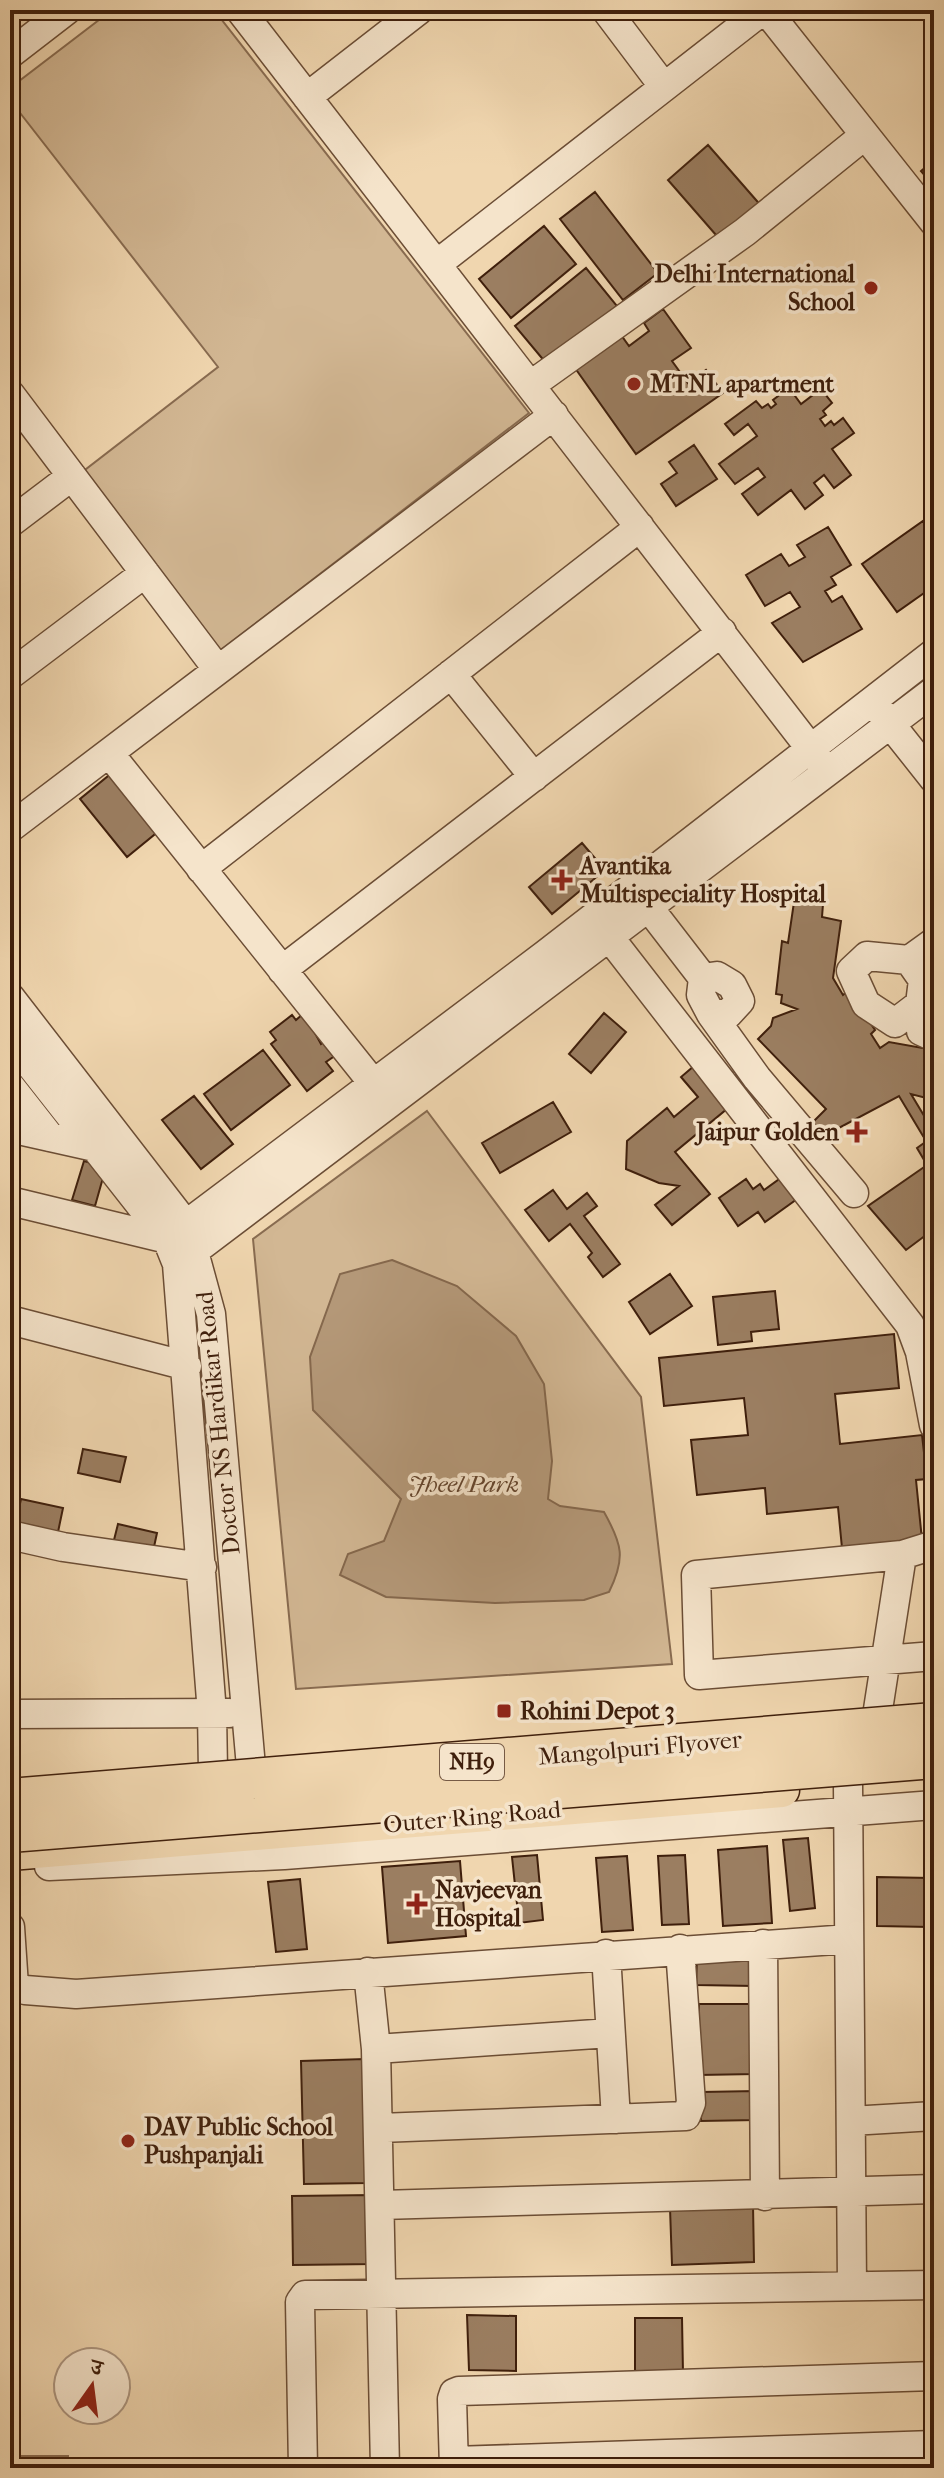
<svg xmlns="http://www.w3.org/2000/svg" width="944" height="2478" font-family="'IM FELL French Canon','Noto Serif Devanagari',serif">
  <rect width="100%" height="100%" fill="#f0d6af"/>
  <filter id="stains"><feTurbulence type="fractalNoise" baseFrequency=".0025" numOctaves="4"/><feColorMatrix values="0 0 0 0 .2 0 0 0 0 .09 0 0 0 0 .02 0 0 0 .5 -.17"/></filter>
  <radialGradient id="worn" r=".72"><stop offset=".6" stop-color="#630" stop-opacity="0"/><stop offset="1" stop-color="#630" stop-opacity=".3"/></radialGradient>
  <path fill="#d2b793" stroke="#886b50" stroke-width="2" d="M112 10H214L529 413 220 651 81 473 218 367 10 100V88Z
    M427 1111 641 1397 672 1664 296 1689 253 1239Z
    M10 2456H68V2468H10Z"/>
  <path fill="#b49878" stroke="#85684d" stroke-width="2" d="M392 1260 457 1286 516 1336 544 1384 552 1461 548 1499 560 1506 604 1512C622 1544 626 1558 609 1592L584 1600 495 1603 386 1597 340 1575 348 1554 384 1541 401 1499 313 1410 310 1357 340 1274Z"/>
  <path fill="#9b7e61" stroke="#3f1f0c" stroke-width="2" d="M708 145 763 208 723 243 668 180Z
    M934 160V185H933L921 171Z
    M595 192 658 273 623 300 560 219Z
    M544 226 576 264 511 318 479 279Z
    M586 268 617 306 546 363 515 326Z
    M663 309 691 348 672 361 688 383 706 370 723 393 636 454 575 368 621 335 629 346 649 331 644 323Z
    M784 381 801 404 821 389 832 403 823 411 826 415 820 419 825 426 831 421 834 425 843 418 854 433 832 449 851 475 834 488 824 475 814 483 823 495 805 509 791 490 758 515 742 494 765 477 758 468 735 484 719 464 757 436 748 424 734 435 725 424 756 401 762 408 768 404 771 408 776 404 773 400 782 393 777 386Z
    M694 445 717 479 676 506 661 484 677 473 669 462Z
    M923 521 934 537V586L897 612 862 564Z
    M828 527 851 565 831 577 836 585 825 591 832 602 842 596 862 629 803 662 772 623 800 607 790 592 765 606 746 575 781 554 789 566 805 557 797 545Z
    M113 772 160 830 127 857 80 799Z
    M582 843 605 870 552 914 529 887Z
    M794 902 823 904 822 917 841 921 833 978 843 995 849 990 875 1030 871 1034 880 1048 889 1042 934 1050V1100L911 1094 932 1129 923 1136 899 1096 818 1139 806 1129 826 1109 758 1039 771 1026 773 1018 797 1009 781 1003 782 995 776 994 782 941 788 943Z
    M304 1013 321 1044 325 1041 336 1055 326 1062 333 1071 307 1091 271 1044 276 1040 270 1032 292 1015 296 1020Z
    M604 1013 626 1032 591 1073 569 1054Z
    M263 1050 290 1085 231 1130 204 1094Z
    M694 1066 728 1108 675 1152 710 1194 672 1225 655 1205 679 1186 659 1183 626 1169 627 1141 667 1108 674 1117 698 1097 681 1077Z
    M194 1096 233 1144 201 1169 162 1120Z
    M553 1102 571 1132 500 1173 482 1143Z
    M934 1136V1229L906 1250 868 1206 927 1165 917 1148Z
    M84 1161 106 1167 95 1206 72 1200Z
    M789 1172 804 1194 765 1222 758 1212 738 1226 719 1198 746 1179 753 1189 760 1184 764 1190Z
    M553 1190 567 1209 587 1193 597 1206 584 1216 620 1264 603 1277 588 1257 592 1253 570 1224 549 1241 525 1210Z
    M670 1274 692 1306 650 1334 629 1302Z
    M775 1291 779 1329 751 1332 752 1341 718 1345 713 1297Z
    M894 1334 899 1388 835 1394 840 1444 922 1435 927 1479 916 1480 922 1540 842 1548 838 1507 767 1514 765 1488 697 1495 691 1440 748 1435 744 1398 664 1406 659 1358Z
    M83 1449 126 1457 120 1482 78 1473Z
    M21 1499 63 1508 58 1532 16 1522Z
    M118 1524 157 1533 152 1556 112 1548Z
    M808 1838 815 1908 790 1911 783 1840Z
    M767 1846 772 1923 723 1926 718 1850Z
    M537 1855 543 1920 519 1923 512 1857Z
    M685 1855 689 1924 662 1925 658 1856Z
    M627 1856 633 1930 602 1932 596 1858Z
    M460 1861 466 1936 388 1943 382 1867Z
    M877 1877 931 1878 930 1927 877 1926Z
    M300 1879 307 1949 276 1952 268 1882Z
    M697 1955 755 1956 754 1986 696 1985Z
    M699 2004H754L755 2074 699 2075Z
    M365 2059 368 2183 304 2184 301 2061Z
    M756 2091V2120L701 2121V2092Z
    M373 2195 374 2264 293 2265 292 2196Z
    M753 2205 754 2262 672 2265 670 2208Z
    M467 2315 516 2316V2371L469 2370Z
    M635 2318H682L683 2373H635Z"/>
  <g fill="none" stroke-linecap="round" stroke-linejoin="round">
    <defs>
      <path id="minor" d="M240 10 827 770
        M606 10 664 87
        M766 10 934 222
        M10 54 67 10
        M307 97 419 10
        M437 264 763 10
        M531 385 745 232 865 135
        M10 394 218 670
        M10 523 72 476
        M451 674 534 777
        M10 675 145 573
        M880 711 934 779
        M109 753 385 1098
        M10 828 554 415
        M201 869 640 527
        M639 895 703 978 701 995 711 1014H728L740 1001 732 985 717 976 703 978
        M610 938 910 1325 920 1352 934 1425
        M909 960 923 980 920 1004 895 1023 866 1004 851 971 867 956 909 960 934 942
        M282 970 722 632
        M10 997 187 1226 211 1314 251 1767
        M920 1004 921 1031 934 1037
        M711 1014 757 1078 854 1193
        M10 1039 167 1239 177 1264 212 1713 213 1771
        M10 1086 50 1137
        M10 1128 95 1147
        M10 1201 167 1239 546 954 934 653
        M177 1264 934 691
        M10 1320 187 1366
        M10 1535 63 1547 202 1567
        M902 1555 696 1575 699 1675 934 1656
        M10 1714 229 1713
        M877 1716 902 1555 934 1545
        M848 1784 852 2286
        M49 1866 284 1855 934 1805
        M10 1927 14 1986 25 1990 76 1994 849 1939
        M763 1944 765 2196
        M606 1954 616 2119
        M368 1972 376 2049
        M851 2121 934 2116
        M380 2128 686 2116 691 2103 680 1949
        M381 2205 934 2189
        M454 2461 934 2445
        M303 2468 300 2302 305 2295 934 2285
        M385 2468 376 2049 610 2033
        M454 2468 452 2399 454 2393 459 2391 934 2376"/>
      <path id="major" d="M10 1853 782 1790"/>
    </defs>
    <use href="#minor" stroke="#6b4d35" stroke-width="31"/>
    <use href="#major" stroke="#3f1f0c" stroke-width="37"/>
    <use href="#minor" stroke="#f5e4cb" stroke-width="28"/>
    <use href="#major" stroke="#f0d6af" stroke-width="34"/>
    <defs>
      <path id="highway-bridge" d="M10 1799 934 1723
        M10 1832 934 1758"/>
    </defs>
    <use href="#highway-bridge" stroke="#3f1f0c" stroke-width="43" stroke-linecap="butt"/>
    <use href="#highway-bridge" stroke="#f0d6af" stroke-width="40"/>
  </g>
  <g fill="#8f2418" stroke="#f5e4cb" stroke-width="3">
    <circle cx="871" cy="288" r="8"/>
    <circle cx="634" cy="384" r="8"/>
    <path d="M558 868h8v8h8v8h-8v8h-8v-8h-8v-8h8z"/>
    <path d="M853 1120h8v8h8v8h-8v8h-8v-8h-8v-8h8z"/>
    <rect x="496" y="1703" width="16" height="16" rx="4"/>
    <path d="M413 1892h8v8h8v8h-8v8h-8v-8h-8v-8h8z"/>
    <circle cx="128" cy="2141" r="8"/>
  </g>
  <g text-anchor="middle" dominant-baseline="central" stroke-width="7" stroke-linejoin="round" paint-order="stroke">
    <rect fill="#f5e4cb" stroke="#765a45" stroke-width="2" x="440" y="1744" width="64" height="36" rx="6"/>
    <g font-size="22" font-weight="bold" fill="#3f1f0c">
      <text x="472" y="1762">NH9</text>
    </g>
    <g font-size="24" font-weight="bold" fill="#3f1f0c" stroke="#f5e4cb" text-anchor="start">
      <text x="855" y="274" text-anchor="end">Delhi International<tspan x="855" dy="28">School</tspan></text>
      <text x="650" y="384">MTNL apartment</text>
      <text x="580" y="866">Avantika<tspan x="580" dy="28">Multispeciality Hospital</tspan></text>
      <text x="839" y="1132" text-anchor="end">Jaipur Golden</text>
      <text x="520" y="1711">Rohini Depot 3</text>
      <text x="435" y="1890">Navjeevan<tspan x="435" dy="28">Hospital</tspan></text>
      <text x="144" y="2127">DAV Public School<tspan x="144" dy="28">Pushpanjali</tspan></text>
    </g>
    <g font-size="24" fill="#3f1f0c" stroke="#f5e4cb">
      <text transform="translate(218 1423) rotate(-96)">Doctor NS Hardikar Road</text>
      <text transform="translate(640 1748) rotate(-5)">Mangolpuri Flyover</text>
      <text transform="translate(472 1817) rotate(-5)">Outer Ring Road</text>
    </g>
    <g font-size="24" font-style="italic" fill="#64452e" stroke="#f5e4cb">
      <text x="464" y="1484">Jheel Park</text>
    </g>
  </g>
  <rect width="944" height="2478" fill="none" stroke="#f0d6af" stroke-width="40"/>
  <rect x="12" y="12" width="920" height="2454" fill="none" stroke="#3f1f0c" stroke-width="4"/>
  <rect x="20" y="20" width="904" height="2438" fill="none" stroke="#3f1f0c" stroke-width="2"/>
  <g transform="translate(92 2386) rotate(14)"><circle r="38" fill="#f5e4cb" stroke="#ac957f" stroke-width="2"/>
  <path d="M0-6L14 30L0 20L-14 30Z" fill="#8f2418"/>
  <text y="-12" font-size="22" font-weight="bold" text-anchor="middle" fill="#3f1f0c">उ</text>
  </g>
  <rect width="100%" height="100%" filter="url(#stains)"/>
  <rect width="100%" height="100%" fill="url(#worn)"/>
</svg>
